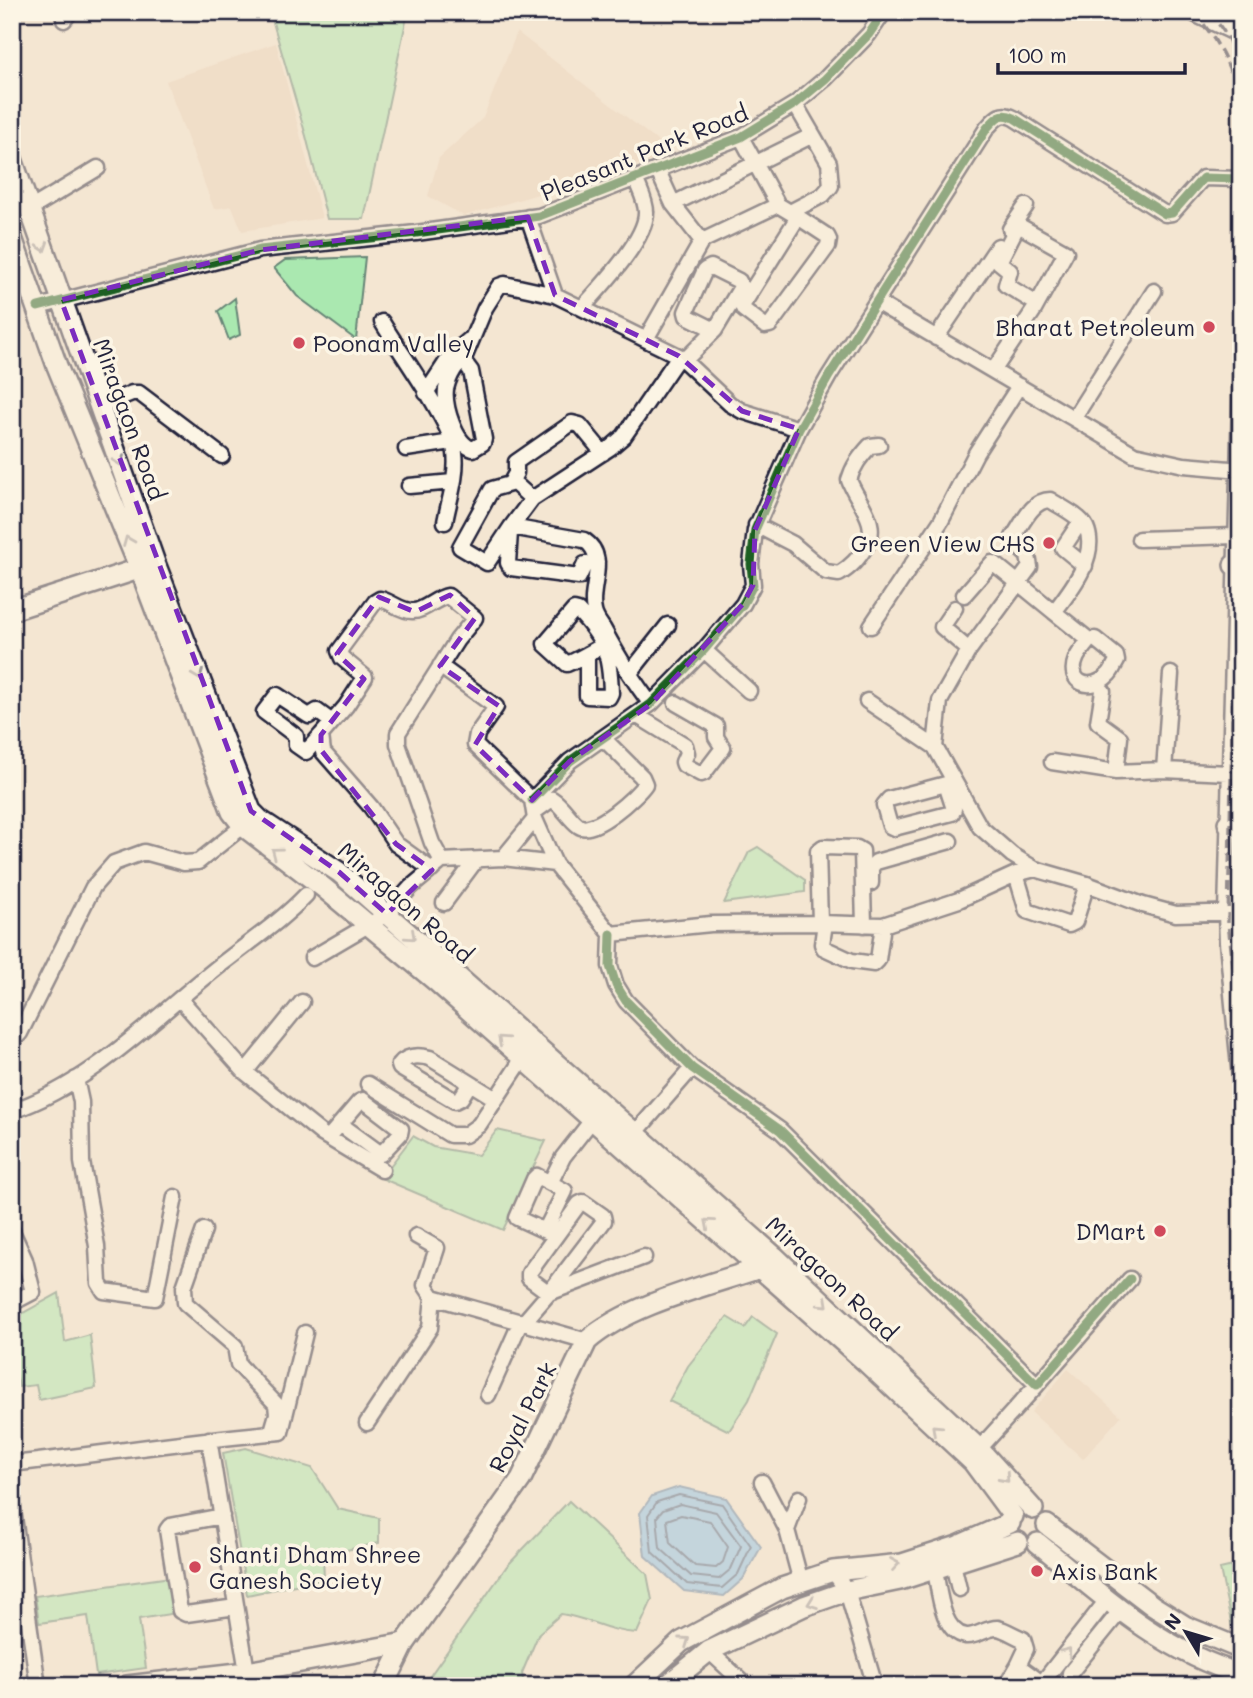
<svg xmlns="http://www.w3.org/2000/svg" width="1253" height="1698" font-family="Mali,sans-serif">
  <rect width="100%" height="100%" fill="#f4e6d2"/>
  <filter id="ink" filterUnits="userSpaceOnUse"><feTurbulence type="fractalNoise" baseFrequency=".0143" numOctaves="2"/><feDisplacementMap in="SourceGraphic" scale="14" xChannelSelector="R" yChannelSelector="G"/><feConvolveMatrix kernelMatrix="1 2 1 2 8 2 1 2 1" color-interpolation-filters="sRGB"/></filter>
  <g filter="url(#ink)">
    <path fill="#ebd4bc" d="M517 32 674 154 464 216 428 196 439 158 483 118Z
      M276 43 322 218 242 231 232 206 214 209 166 81Z
      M1068 1369 1121 1416 1083 1459 1031 1412Z"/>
    <path fill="#aae8b0" stroke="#668576" stroke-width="2" d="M270 12H408L364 219H327L306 136Z
      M365 257 356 340 297 296 274 268 285 260Z
      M235 298 240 335 229 340 218 311Z
      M758 847 805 880V892L724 903 749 852Z
      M497 1130 546 1141 503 1230 381 1178 413 1136 433 1147 478 1155Z
      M59 1293 65 1342 90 1335 96 1388 39 1400 36 1385 19 1387 12 1351V1319Z
      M727 1317 745 1328 753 1317 777 1334 749 1400 729 1431 669 1401 688 1366Z
      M246 1448 312 1468 338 1509 379 1518V1543L323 1555 324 1579 247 1595 223 1453Z
      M569 1501 647 1574 652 1600 637 1633C610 1632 588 1618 561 1614L539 1633 522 1673 524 1686H423L507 1566Z
      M1241 1564V1626L1232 1627 1220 1569Z
      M171 1577 176 1613 139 1619 146 1668 96 1675 88 1616 39 1623 35 1596Z"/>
    <path fill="#8bc0e8" stroke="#6181a3" stroke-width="2" d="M679 1487 726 1498 761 1547 743 1579 724 1596 684 1591 645 1556 640 1513 652 1496Z"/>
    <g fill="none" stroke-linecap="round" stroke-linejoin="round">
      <path stroke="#4c6180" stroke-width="2" d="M679 1495 722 1504 751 1546 738 1574 722 1588 687 1584 652 1552 648 1515 657 1502Z
        M680 1504 716 1512 741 1546 731 1569 719 1579 691 1576 660 1548 657 1517 663 1510Z
        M681 1515 710 1521 728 1547 723 1562 716 1568 695 1566 670 1543 667 1520Z"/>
      <defs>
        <path id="street" d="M64 20 70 12
          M795 104 813 135
          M741 137 778 205 798 217 742 306 744 310 765 326 770 325 828 246 829 240 827 236 798 217
          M658 171 673 204 702 241 778 205
          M673 204 813 135 829 163 831 186 823 195 790 212
          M30 209 98 168
          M528 217 555 295
          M1010 229 1026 206
          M876 302 1134 454 1184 465 1241 470
          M38 307 260 250 416 233 539 216 741 137 795 104 825 79 869 34 884 12
          M582 308C599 289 647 239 646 212 646 201 639 189 636 180
          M382 322C400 353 452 422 455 453 458 475 449 500 445 522
          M936 338 998 246
          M646 339 702 241
          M685 360 715 330 741 287 739 281 711 267 705 270 686 312 687 316 715 330
          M459 363H465L471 371 484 439 483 443 473 449C455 444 444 406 446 389 448 380 453 370 459 363Z
          M462 363 485 308 499 286 505 284 555 295 679 356 730 404 742 411 799 429
          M1241 364 1226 913 1227 942 1241 1088
          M993 371 1034 310 1066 252 1018 225 999 262 1010 271 1006 285 1037 304
          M426 393 451 355 469 340
          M100 406 132 393H139L222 456
          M1074 418 1154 291
          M406 449 452 442
          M512 481 532 499
          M409 486 453 482
          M1081 521 1063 548 1085 566
          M756 525 793 544 826 572 839 574C852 566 858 559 866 546 881 523 857 502 849 480 853 466 860 457 870 446L879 445
          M511 527 487 563 460 547 492 489 510 484 516 473V462L572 423 580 425 603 453
          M510 532 508 563 511 568 579 577 585 564 597 562
          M1139 539 1235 536
          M964 595 992 563 995 564 1054 612C1070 591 1099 556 1086 527 1080 516 1061 507 1050 500 1032 500 1023 523 1013 537V542L1028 556 1030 567 969 650 940 701 935 747 980 827 1012 855 1035 869
          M955 608 942 627 969 650
          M1054 612 1089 640
          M871 626 941 521 976 453 1019 386
          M1095 639 1116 656 1117 661C1114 665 1112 672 1108 675 1091 693 1066 683 1076 659 1079 652 1085 646 1089 640Z
          M704 650 749 691
          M587 654V696L609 697 611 693C610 654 605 640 578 611L574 610 545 644 567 664C582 658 596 649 610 641
          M440 666 496 707 477 734 475 745 532 800 535 819 555 864 503 858
          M630 673 668 625
          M1103 691 1098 722 1120 738 1116 772
          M867 701 935 747
          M651 704C633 681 618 656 604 630 601 625 595 618 594 611 588 588 610 557 584 540L511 527 532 499 610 448 624 436 679 356
          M636 715 685 745 687 753 683 762 684 765 701 774 704 773 723 748 716 737V726L676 703
          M321 735 306 752 296 745V736L264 712 277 695 309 716 317 711 332 722
          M1052 762 1116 772 1164 770 1229 773
          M1164 770 1171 674
          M946 784 954 809 952 813 894 828 890 826 884 805 889 799 946 784 954 781
          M532 800 570 761 651 704 704 650 743 604 753 585 751 564 755 530 799 429 829 376 987 128C996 118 1001 111 1014 118L1165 214 1172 213 1203 178 1241 179
          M534 812 552 799C563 806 569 819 579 826 593 836 637 796 645 784L642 777 603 738
          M555 864 611 934 711 924 820 923 883 925 959 900 1016 874 1035 869 1087 884 1143 905 1176 914 1241 912
          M432 870 396 844 371 807 323 752 321 735 346 706 365 677 342 658 339 651 375 602 380 599C391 601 400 611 412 611 423 612 435 598 448 596L475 618 457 640 398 733V744L432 843 442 861
          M1016 874 1027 911 1069 925 1075 922 1087 884
          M871 883V867L876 862 950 841
          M444 903 476 860
          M820 923 818 851 823 847 857 848 862 851 864 925
          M825 923 822 944 824 948 852 961 874 964 878 960 883 925
          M611 934 610 966 616 985 626 1001 692 1068 780 1130 1037 1385 1130 1279
          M312 958 387 914 411 887 442 861 503 858 535 819
          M180 999 245 1072
          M302 1002 245 1072 322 1134 382 1170
          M12 1042 20 1033 93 887 114 863 144 852 184 863 198 862 243 826
          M76 1079 81 1102 82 1162 97 1246 99 1283 104 1291 155 1298 175 1197
          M470 1083 461 1098 455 1101 400 1068 399 1065C407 1055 418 1055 430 1058L496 1099
          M368 1084 450 1135H465L479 1125 523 1058
          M12 1111C94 1083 156 1015 223 963 252 940 280 922 306 895
          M329 1137 359 1102 363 1100 401 1129 400 1134 381 1154 340 1124
          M631 1138 692 1068
          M537 1176 565 1191 545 1231 517 1218 534 1179Z
          M550 1183 563 1157 592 1120
          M583 1202 603 1216 604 1221 549 1293 529 1278V1273L579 1204Z
          M204 1230 184 1287 185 1303 235 1346 238 1364 276 1404 277 1414 272 1431
          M12 1231 25 1260 33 1292 12 1303
          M416 1236 437 1248 425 1285 433 1297 587 1341
          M524 1322 549 1293 644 1257
          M488 1395 521 1321
          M367 1423 430 1328 433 1297
          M209 1439 247 1672
          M979 1449 1037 1385
          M12 1464C102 1454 191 1440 281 1432L305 1333
          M762 1482 787 1530
          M799 1498 787 1530 801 1582
          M12 1503 38 1686
          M222 1516 170 1526 167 1530 180 1611 186 1614 236 1607
          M953 1564 959 1589
          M935 1570C939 1589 941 1632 966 1636 977 1637 987 1627 998 1628 1006 1630 1015 1636 1023 1639L1026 1649 1018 1666 1046 1686
          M833 1571 847 1591 875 1686
          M709 1651 747 1686
          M1042 1683 1107 1600
          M1006 1686 1018 1666
          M1071 1686 1069 1681 1070 1673 1121 1610"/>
        <path id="secondary" d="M12 159 155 563 251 811 260 820 339 872 774 1256 979 1449 1033 1509
          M12 238 57 366 140 569 232 812 243 826 324 888 437 982 867 1363 973 1462 1013 1516
          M1234 565H1241
          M12 610 151 565
          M1228 823 1241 824
          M1047 1525 1153 1606 1185 1626 1241 1649
          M1038 1543C1100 1594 1162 1652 1241 1674
          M127 1686 247 1672 405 1643
          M384 1686 405 1643 521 1479 587 1341C629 1304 707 1286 760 1268L768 1261
          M634 1686 681 1642 782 1588 833 1571 902 1564 958 1546 1010 1523
          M666 1686 709 1651 804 1606 847 1591 900 1580 1018 1542"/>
        <path id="primary" d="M1198 12 1241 32"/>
      </defs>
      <use href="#street" stroke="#22223b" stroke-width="19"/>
      <use href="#secondary" stroke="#22223b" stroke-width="24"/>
      <use href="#primary" stroke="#22223b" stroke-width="26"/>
      <use href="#street" stroke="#fcf5e5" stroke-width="14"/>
      <use href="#secondary" stroke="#fcf5e5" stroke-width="19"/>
      <use href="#primary" stroke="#fcf5e5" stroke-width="21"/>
      <path stroke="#22223b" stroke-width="3.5" stroke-dasharray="10 5" stroke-linecap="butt" d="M1195 12C1221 47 1232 66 1241 109
        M1210 12 1227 36 1241 68
        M1233 688 1228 923 1241 1032
        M1241 839V928"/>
      <defs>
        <path id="cycleway" d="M38 307 260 250 416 233 539 216 741 137 795 104 825 79 869 34 884 12
          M532 800 570 761 651 704 704 650 743 604 753 585 751 564 755 530 799 429 829 376 987 128C996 118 1001 111 1014 118L1165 214 1172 213 1203 178 1241 179
          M611 934 610 966 616 985 626 1001 692 1068 780 1130 1037 1385 1130 1279"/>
      </defs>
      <use href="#cycleway" stroke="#fcf5e5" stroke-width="13"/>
      <use href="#cycleway" stroke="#1b5e20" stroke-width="9"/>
    </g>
    <defs><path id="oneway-chevron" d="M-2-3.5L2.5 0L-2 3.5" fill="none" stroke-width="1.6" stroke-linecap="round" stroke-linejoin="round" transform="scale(1.75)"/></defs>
    <g stroke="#9a9698">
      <use href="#oneway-chevron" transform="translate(43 247) rotate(71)"/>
      <use href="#oneway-chevron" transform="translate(119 461) rotate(70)"/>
      <use href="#oneway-chevron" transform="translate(128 541) rotate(-112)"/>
      <use href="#oneway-chevron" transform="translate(198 675) rotate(69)"/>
      <use href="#oneway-chevron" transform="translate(276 852) rotate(-143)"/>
      <use href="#oneway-chevron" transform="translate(411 936) rotate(42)"/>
      <use href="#oneway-chevron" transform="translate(502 1040) rotate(-138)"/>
      <use href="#oneway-chevron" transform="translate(709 1223) rotate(-139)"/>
      <use href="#oneway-chevron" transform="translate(824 1303) rotate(43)"/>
      <use href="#oneway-chevron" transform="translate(936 1429) rotate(-137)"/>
      <use href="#oneway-chevron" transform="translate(1005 1478) rotate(48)"/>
      <use href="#oneway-chevron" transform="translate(895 1564) rotate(-9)"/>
      <use href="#oneway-chevron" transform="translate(812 1603) rotate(160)"/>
      <use href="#oneway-chevron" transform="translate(685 1641) rotate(-35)"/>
      <use href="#oneway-chevron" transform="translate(1067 1652) rotate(-52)"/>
    </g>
  </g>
  <path d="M0 0H1253V1698H0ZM528 217 555 295 679 356 742 411 799 429 755 530 753 585 743 604 651 704 570 761 532 800 475 745 499 706 440 666 475 618 450 595 415 612 379 597 337 654 364 679 321 735V750L396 844 432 870 387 914 339 872 251 811 61 300 260 250Z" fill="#f4e6d2" fill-opacity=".55" fill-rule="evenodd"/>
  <path fill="none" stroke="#7b2cbf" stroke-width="5" stroke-dasharray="14 9" stroke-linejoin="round" d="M528 217 555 295 679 356 742 411 799 429 755 530 753 585 743 604 651 704 570 761 532 800 475 745 499 706 440 666 475 618 450 595 415 612 379 597 337 654 364 679 321 735V750L396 844 432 870 387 914 339 872 251 811 61 300 260 250Z"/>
  <g fill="#d1495b" stroke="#fcf5e5" stroke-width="2.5">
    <circle cx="1209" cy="327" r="7"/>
    <circle cx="299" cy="343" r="7"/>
    <circle cx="1049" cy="543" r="7"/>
    <circle cx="1160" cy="1231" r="7"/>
    <circle cx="195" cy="1567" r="7"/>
    <circle cx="1037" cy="1571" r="7"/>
  </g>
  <g text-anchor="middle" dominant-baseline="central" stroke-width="7" stroke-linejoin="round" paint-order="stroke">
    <g font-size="23" fill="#22223b" stroke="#fcf5e5">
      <text transform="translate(644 152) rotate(-22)">Pleasant Park Road</text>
      <text transform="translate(130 419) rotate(70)">Miragaon Road</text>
      <text transform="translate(406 902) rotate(41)">Miragaon Road</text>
      <text transform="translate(832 1278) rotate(43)">Miragaon Road</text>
      <text transform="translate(522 1417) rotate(-63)">Royal Park</text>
    </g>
    <g font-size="23" fill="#22223b" stroke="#fcf5e5" text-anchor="end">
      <text x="1195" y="327">Bharat Petroleum</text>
      <text x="313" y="343" text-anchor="start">Poonam Valley</text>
      <text x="1035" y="543">Green View CHS</text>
      <text x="1146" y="1231">DMart</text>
      <text x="209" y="1554" text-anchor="start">Shanti Dham Shree<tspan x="209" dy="26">Ganesh Society</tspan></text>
      <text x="1051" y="1571" text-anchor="start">Axis Bank</text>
    </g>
  </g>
  <rect width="1253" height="1698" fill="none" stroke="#fcf5e5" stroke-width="42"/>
  <rect x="21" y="21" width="1211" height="1656" fill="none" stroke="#22223b" stroke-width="2.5" filter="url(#ink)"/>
  <g transform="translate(1186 1632) rotate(308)" stroke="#fcf5e5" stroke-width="5" paint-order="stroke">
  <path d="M0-5L12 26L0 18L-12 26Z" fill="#22223b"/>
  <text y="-10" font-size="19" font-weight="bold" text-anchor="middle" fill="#22223b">N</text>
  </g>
  <path d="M998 63v10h187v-10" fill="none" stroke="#22223b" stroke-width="3.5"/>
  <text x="1008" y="63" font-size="21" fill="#22223b" stroke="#fcf5e5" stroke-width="5" paint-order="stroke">100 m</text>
</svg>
